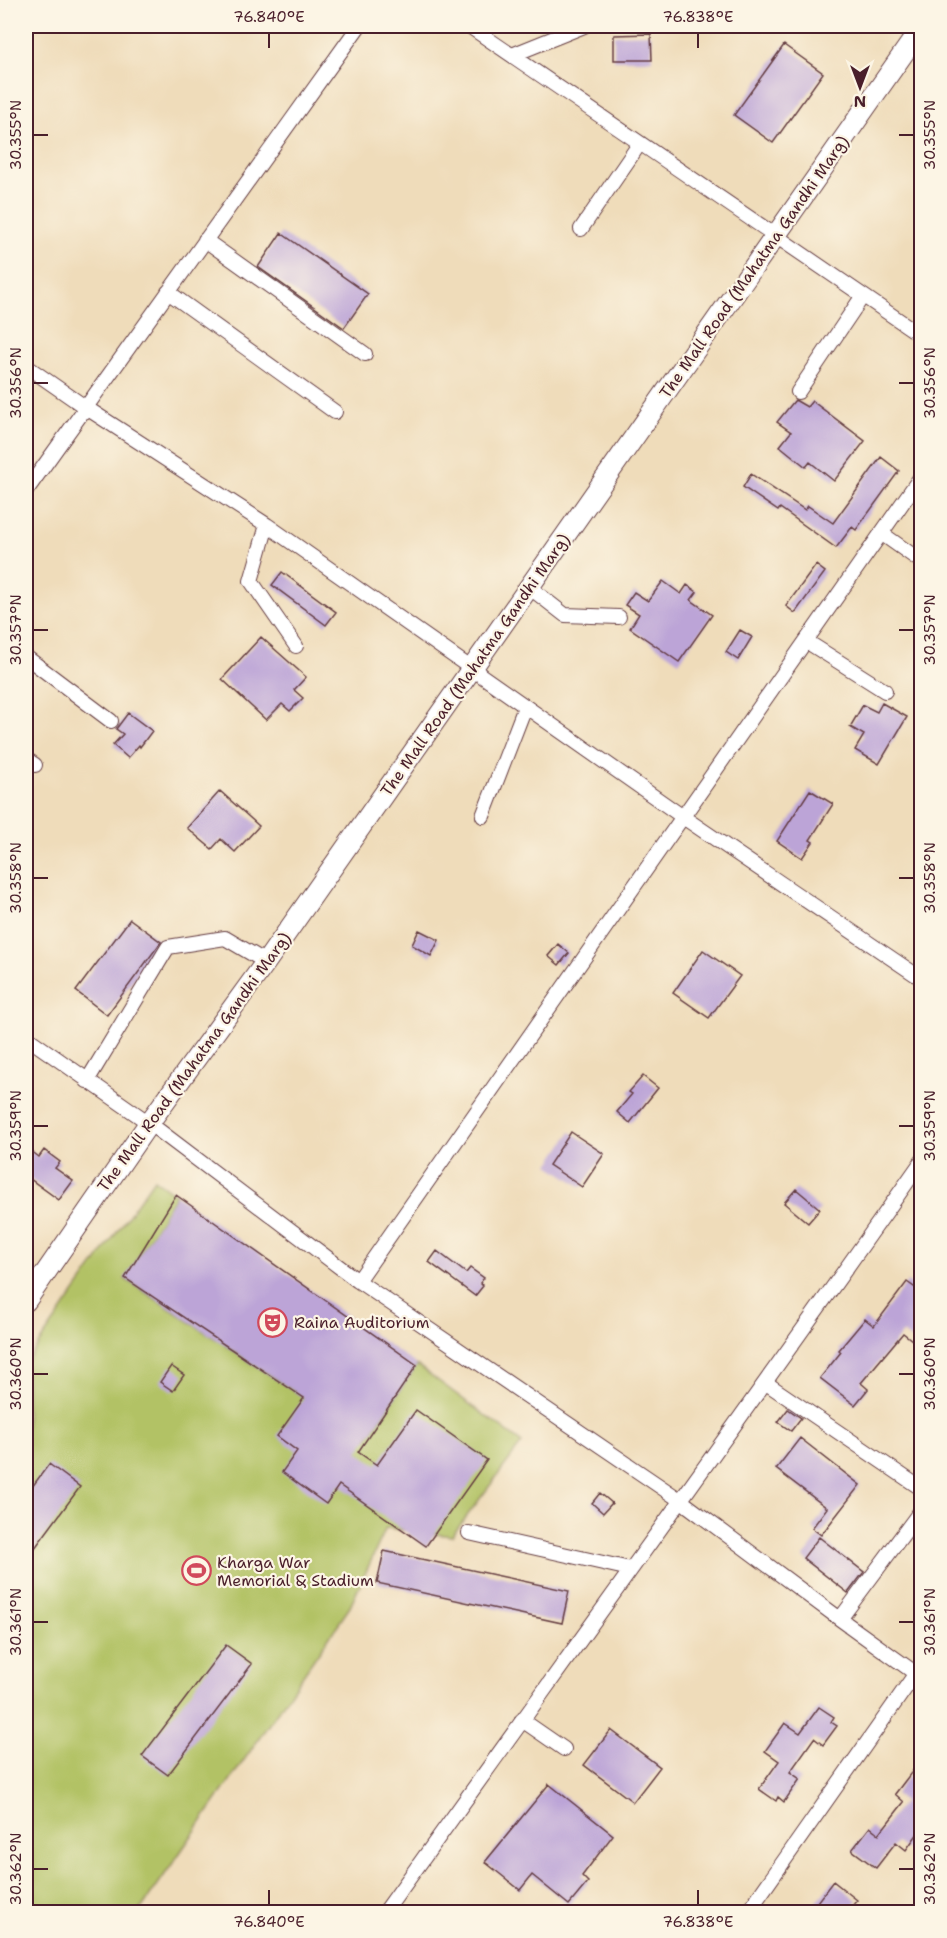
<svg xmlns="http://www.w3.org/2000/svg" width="947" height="1938" font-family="'Shantell Sans',sans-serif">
  <rect width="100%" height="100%" fill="#fcf5e5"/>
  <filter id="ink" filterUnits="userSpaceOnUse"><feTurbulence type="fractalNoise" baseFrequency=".0167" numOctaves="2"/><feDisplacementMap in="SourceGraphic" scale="12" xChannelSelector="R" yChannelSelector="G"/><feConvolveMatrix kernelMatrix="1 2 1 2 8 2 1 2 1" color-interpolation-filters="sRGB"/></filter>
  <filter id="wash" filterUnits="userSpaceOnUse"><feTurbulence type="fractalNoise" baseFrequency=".008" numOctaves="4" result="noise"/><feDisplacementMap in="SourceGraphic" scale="24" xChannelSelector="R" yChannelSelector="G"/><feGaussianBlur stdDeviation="1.35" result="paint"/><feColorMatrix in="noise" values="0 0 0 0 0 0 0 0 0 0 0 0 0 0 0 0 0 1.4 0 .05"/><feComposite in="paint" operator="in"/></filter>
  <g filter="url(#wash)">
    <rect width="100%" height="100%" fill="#efdcba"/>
    <path fill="#b2c265" stroke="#7e7048" stroke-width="1.5" d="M154 1179 176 1195 125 1279 367 1439 417 1365 522 1443 452 1536 386 1528 350 1607 139 1912H49L26 1897V1362Z"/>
    <g id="blocks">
      <path fill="#bca4d7" d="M651 34 652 60H614V35Z
        M784 45 823 73 773 143 734 115Z
        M281 233 368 294 344 328 258 267Z
        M795 400 807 407 812 401 865 441 834 481 810 462 806 467 780 446 791 432 777 422Z
        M881 457 899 471 856 530 852 527 836 548 780 508 778 511 743 487 751 474 805 510 808 506 833 523Z
        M816 565 825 572 795 613 786 606Z
        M282 572 336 612 326 625 272 585Z
        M663 581 681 594 687 585 697 592 691 600 712 615 679 662 630 628 639 614 625 605 634 592 648 601Z
        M740 630 752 637 738 660 726 652Z
        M261 637 306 677 294 690 303 698 290 711 282 704 266 720 222 679Z
        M882 703 907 717 879 764 855 750 864 735 850 727 863 705 877 712Z
        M128 713 152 731 140 747 139 745 128 758 113 745 123 734 116 729Z
        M810 790 833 804 810 840 813 842 802 858 777 841Z
        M220 791 259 826 235 852 221 839 212 849 187 828Z
        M130 919 161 942 107 1015 76 991Z
        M419 930 439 940 431 956 412 945Z
        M558 944 569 953 559 965 548 956Z
        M703 950 740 976 709 1018 673 993Z
        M643 1076 658 1088 630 1123 617 1112 632 1094 629 1092Z
        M571 1132 604 1154 582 1187 549 1165Z
        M26 1147 39 1157 44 1150 60 1162 55 1168 73 1181 59 1200 26 1176Z
        M796 1189 820 1209 808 1223 784 1203Z
        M176 1195 417 1365 358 1452 377 1465 416 1410 487 1460 426 1546 339 1485 326 1504 282 1472 297 1451 277 1436 304 1398 125 1278Z
        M437 1251 466 1273 470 1268 484 1278 480 1283 483 1286 475 1296 429 1262Z
        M907 1282 921 1292V1347L903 1333 861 1383 868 1389 855 1405 820 1378 841 1352 839 1350 865 1319 874 1326Z
        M171 1366 184 1375 173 1391 160 1382Z
        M788 1409 801 1418 791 1431 778 1422Z
        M800 1438 860 1485 821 1535 812 1528 827 1508 776 1469Z
        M49 1464 80 1487 26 1560V1495Z
        M600 1493 612 1503 603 1513 592 1503Z
        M819 1537 864 1572 848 1593 803 1558Z
        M384 1551 569 1591 562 1623 377 1583Z
        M226 1645 252 1664 168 1775 142 1756Z
        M819 1707 834 1717 831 1722 837 1726 823 1745 814 1738 790 1772 800 1779 784 1802 778 1797 776 1801 759 1789 779 1761 765 1751 785 1723 800 1733Z
        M611 1730 660 1767 633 1802 584 1765Z
        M914 1769 921 1775V1829L906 1850 896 1842 876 1868 852 1850 870 1827 879 1834 904 1802 895 1794Z
        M549 1784 613 1835 582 1876 588 1882 569 1905 532 1875 520 1890 485 1862Z
        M833 1881 857 1900 847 1912H822L814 1906Z"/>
    </g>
  </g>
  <g filter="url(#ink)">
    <use href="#blocks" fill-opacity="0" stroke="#633b40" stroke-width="1.5"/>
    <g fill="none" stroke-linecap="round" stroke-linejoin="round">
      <defs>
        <path id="street" d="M469 26 922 336
          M512 55 584 26
          M581 229 640 143
          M205 240 365 354
          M168 292 335 412
          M26 366 85 407 267 525 683 817 922 979
          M798 392 862 297
          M26 491 359 26
          M267 525 251 581 296 646
          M881 533 922 562
          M529 587 565 615 619 617
          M806 641 885 691
          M26 657 111 721
          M26 759 35 765
          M483 816 525 707
          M26 1037 149 1123 358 1281 680 1500 840 1619 922 1678
          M87 1081 168 947 225 938 266 962
          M358 1281 922 475
          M766 1383 922 1489
          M469 1533 630 1569
          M840 1619 922 1509
          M522 1720 564 1749
          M385 1912C564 1662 745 1413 922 1161
          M748 1912 916 1673"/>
        <path id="secondary" d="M26 1301 149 1123 266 962 922 27"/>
      </defs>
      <use href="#street" stroke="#633b40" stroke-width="16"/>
      <use href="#secondary" stroke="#633b40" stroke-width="22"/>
      <use href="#street" stroke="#fff" stroke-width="14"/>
      <use href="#secondary" stroke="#fff" stroke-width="20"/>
    </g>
  </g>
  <path fill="none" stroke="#4a1f2b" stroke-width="2" d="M269 33V48M698 33V48M33 135H48M899 135H914M33 383H48M899 383H914M33 630H48M899 630H914M33 878H48M899 878H914M33 1126H48M899 1126H914M33 1374H48M899 1374H914M33 1622H48M899 1622H914M33 1869H48M899 1869H914M269 1890V1905M698 1890V1905"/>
  <defs>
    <symbol id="theatre-ring" viewBox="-11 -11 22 22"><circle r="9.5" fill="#fcf5e5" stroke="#d1495b" stroke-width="1.5"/><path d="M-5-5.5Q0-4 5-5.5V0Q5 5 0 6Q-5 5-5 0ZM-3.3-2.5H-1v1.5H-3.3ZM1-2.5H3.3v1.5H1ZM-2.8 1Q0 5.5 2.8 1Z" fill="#d1495b"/></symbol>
    <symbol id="stadium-ring" viewBox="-11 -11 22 22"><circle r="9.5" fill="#fcf5e5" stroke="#d1495b" stroke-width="1.5"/><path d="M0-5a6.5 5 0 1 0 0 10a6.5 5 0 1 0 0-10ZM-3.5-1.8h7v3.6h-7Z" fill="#d1495b"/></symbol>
  </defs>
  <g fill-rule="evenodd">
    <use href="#theatre-ring" x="256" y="1306" width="33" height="33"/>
    <use href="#stadium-ring" x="180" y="1554" width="33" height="33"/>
  </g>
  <g text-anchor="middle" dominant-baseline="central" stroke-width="4.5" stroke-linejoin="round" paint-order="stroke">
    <g font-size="16" fill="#4a1f2b" stroke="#fcf5e5">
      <text transform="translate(754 267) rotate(-55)">The Mall Road (Mahatma Gandhi Marg)</text>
      <text transform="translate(475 665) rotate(-55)">The Mall Road (Mahatma Gandhi Marg)</text>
      <text transform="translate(194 1062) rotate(-54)">The Mall Road (Mahatma Gandhi Marg)</text>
    </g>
    <g font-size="16" fill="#4a1f2b" stroke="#fcf5e5" text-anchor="start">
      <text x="294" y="1322">Raina Auditorium</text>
      <text x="217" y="1562">Kharga War<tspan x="217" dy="18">Memorial &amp; Stadium</tspan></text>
    </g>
  </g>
  <rect width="947" height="1938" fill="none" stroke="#fcf5e5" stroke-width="66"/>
  <g transform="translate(860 87) rotate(180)" stroke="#fcf5e5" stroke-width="4.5" paint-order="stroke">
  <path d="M0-4.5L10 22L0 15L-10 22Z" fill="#4a1f2b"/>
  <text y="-9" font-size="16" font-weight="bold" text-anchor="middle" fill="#4a1f2b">N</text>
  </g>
  <rect x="33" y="33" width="881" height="1872" fill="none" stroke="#4a1f2b" stroke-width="2"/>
  <g font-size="15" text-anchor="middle" fill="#4a1f2b">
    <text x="269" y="22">76.840°E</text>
    <text x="698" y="22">76.838°E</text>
    <text transform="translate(930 135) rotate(-90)" y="5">30.355°N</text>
    <text transform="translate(16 135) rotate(-90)" y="5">30.355°N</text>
    <text transform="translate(930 383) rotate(-90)" y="5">30.356°N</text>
    <text transform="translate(16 383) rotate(-90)" y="5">30.356°N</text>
    <text transform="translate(16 630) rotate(-90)" y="5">30.357°N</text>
    <text transform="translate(930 630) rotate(-90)" y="5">30.357°N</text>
    <text transform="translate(930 878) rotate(-90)" y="5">30.358°N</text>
    <text transform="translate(16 878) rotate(-90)" y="5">30.358°N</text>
    <text transform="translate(16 1126) rotate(-90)" y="5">30.359°N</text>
    <text transform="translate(930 1126) rotate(-90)" y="5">30.359°N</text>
    <text transform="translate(16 1374) rotate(-90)" y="5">30.360°N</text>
    <text transform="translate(930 1374) rotate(-90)" y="5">30.360°N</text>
    <text transform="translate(930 1622) rotate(-90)" y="5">30.361°N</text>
    <text transform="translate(16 1622) rotate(-90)" y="5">30.361°N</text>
    <text transform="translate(16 1869) rotate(-90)" y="5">30.362°N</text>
    <text transform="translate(930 1869) rotate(-90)" y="5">30.362°N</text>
    <text x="269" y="1927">76.840°E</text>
    <text x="698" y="1927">76.838°E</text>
  </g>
</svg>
